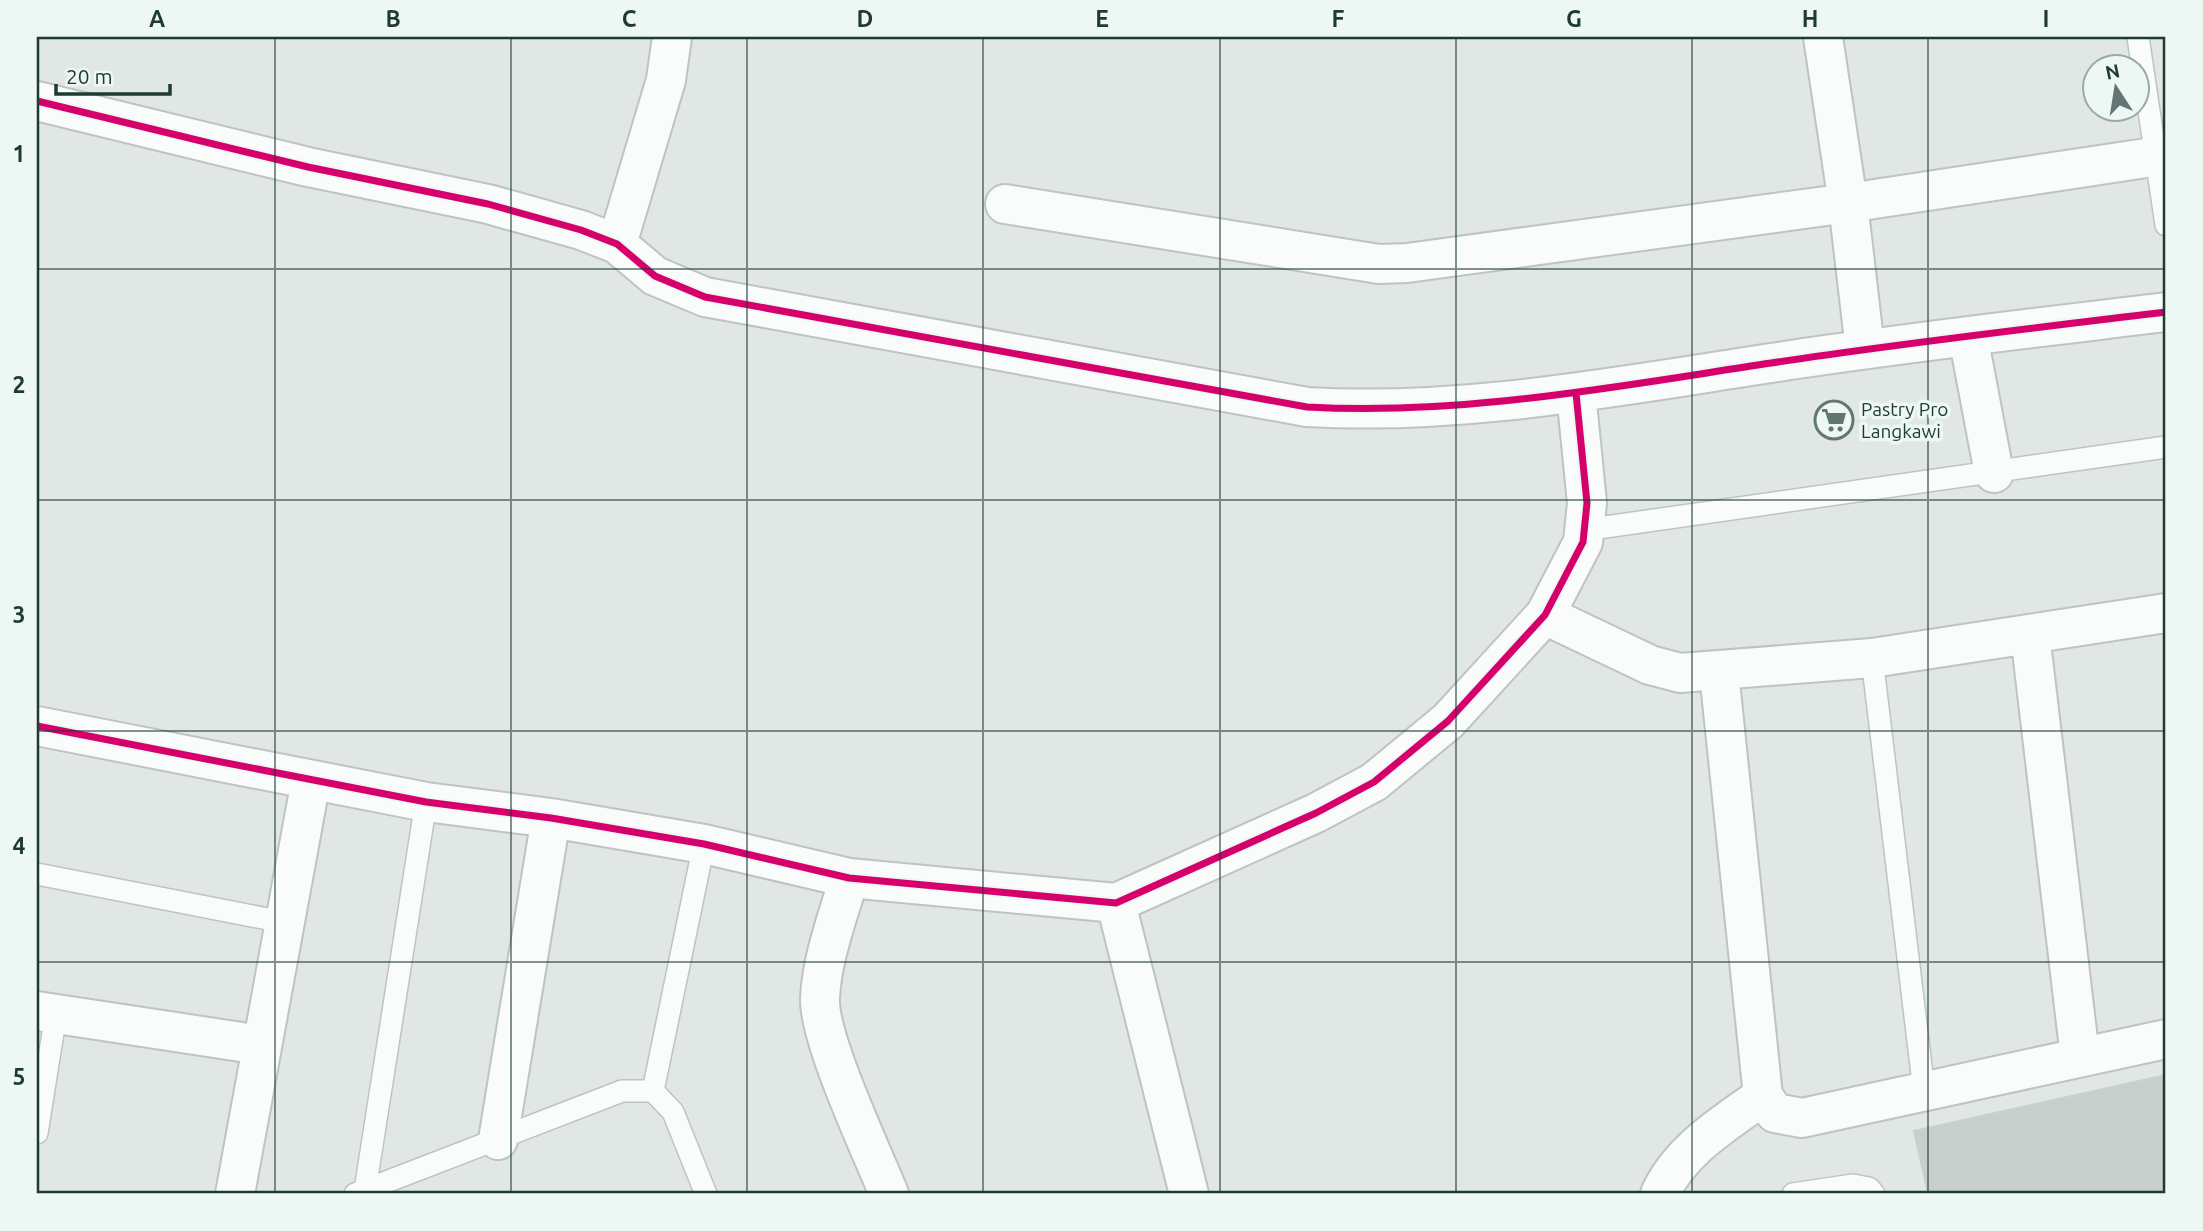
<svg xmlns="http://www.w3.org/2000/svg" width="2203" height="1231" font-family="Ubuntu,sans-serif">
  <rect width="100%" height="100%" fill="#e0e7e5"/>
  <path fill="#c7cecc" stroke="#c9d0ce" stroke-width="2" d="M2166 1075V1194H1928L1914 1131Z"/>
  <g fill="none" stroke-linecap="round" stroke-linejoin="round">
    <defs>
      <path id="lane" d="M2138 37 2166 225
        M1584 530 2166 447
        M1872 658 1924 1091
        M37 874 283 922
        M653 1091 704 844
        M37 1133 56 1014
        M365 1190 426 802
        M355 1194 622 1091H653L673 1112 706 1194
        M1793 1194 1853 1185 1869 1188 1874 1194"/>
      <path id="street" d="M1823 37 1848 203 1865 349
        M37 101 308 167 488 204 581 230 617 244 655 276 705 297 1307 407C1461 416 1619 386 1771 363 1902 343 2034 328 2166 312
        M1005 204 1379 264 1407 263 1848 203 2166 155
        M617 244 666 80 672 37
        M1968 336 1994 473
        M1545 615 1650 665 1680 673 1872 658 2166 613
        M2030 634 2080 1057
        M1719 672 1763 1096 1775 1113 1802 1118 2166 1039
        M37 726 426 802 551 818 704 844 849 878 1116 903 1316 813 1374 782 1448 721 1545 615 1583 542 1587 503 1576 393
        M849 878C838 917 822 957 820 998 818 1038 872 1152 889 1194
        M1116 903 1189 1194
        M37 1011 261 1045
        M498 1140 551 818
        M235 1194 311 780
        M1660 1194C1680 1150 1725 1123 1763 1096"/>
    </defs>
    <use href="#lane" stroke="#bdc4c2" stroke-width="24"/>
    <use href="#street" stroke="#bdc4c2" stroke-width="42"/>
    <use href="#lane" stroke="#fafbfb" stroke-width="21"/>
    <use href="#street" stroke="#fafbfb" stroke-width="38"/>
    <defs>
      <path id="cycleway" d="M37 101 308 167 488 204 581 230 617 244 655 276 705 297 1307 407C1461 416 1619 386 1771 363 1902 343 2034 328 2166 312
        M37 726 426 802 551 818 704 844 849 878 1116 903 1316 813 1374 782 1448 721 1545 615 1583 542 1587 503 1576 393"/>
    </defs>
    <use href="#cycleway" stroke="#edf7f3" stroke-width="11"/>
    <use href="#cycleway" stroke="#d6006c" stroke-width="7"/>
  </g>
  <path fill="none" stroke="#1e3a35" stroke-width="2" stroke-opacity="0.55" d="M275 37V1194M511 37V1194M747 37V1194M983 37V1194M1220 37V1194M1456 37V1194M1692 37V1194M1928 37V1194M37 269H2166M37 500H2166M37 731H2166M37 962H2166"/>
  <defs>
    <symbol id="supermarket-ring" viewBox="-11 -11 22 22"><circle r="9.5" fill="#edf7f3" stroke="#627773" stroke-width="1.5"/><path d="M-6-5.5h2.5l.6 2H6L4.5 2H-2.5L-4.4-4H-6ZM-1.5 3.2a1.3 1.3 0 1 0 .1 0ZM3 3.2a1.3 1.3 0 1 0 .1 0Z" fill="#627773"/></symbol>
  </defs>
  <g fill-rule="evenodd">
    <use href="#supermarket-ring" x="1812" y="398" width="44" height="44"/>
  </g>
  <g text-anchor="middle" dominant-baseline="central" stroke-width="7" stroke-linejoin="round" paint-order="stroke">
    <g font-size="19" fill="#1e3a35" stroke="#edf7f3" text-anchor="start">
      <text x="1861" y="409">Pastry Pro<tspan x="1861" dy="22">Langkawi</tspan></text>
    </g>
  </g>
  <rect width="2203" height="1231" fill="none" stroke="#edf7f3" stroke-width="77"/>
  <g transform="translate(2116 88) rotate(348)"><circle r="33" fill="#edf7f3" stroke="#9aaba7" stroke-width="2"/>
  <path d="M0-5L12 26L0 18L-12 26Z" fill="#627773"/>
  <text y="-10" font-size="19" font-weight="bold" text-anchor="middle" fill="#1e3a35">N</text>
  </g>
  <path d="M56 84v10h114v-10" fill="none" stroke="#1e3a35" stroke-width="3.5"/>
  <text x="66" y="84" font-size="21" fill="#1e3a35" stroke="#edf7f3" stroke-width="5" paint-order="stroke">20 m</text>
  <rect x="38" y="38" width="2126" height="1154" fill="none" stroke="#1e3a35" stroke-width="2.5"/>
  <g font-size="23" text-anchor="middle" font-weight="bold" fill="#1e3a35">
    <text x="157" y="27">A</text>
    <text x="393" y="27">B</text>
    <text x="629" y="27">C</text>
    <text x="865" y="27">D</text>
    <text x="1102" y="27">E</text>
    <text x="1338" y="27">F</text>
    <text x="1574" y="27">G</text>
    <text x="1810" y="27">H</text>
    <text x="2046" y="27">I</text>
    <text x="19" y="162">1</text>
    <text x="19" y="393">2</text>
    <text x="19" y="623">3</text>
    <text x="19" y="854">4</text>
    <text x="19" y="1085">5</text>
  </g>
</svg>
